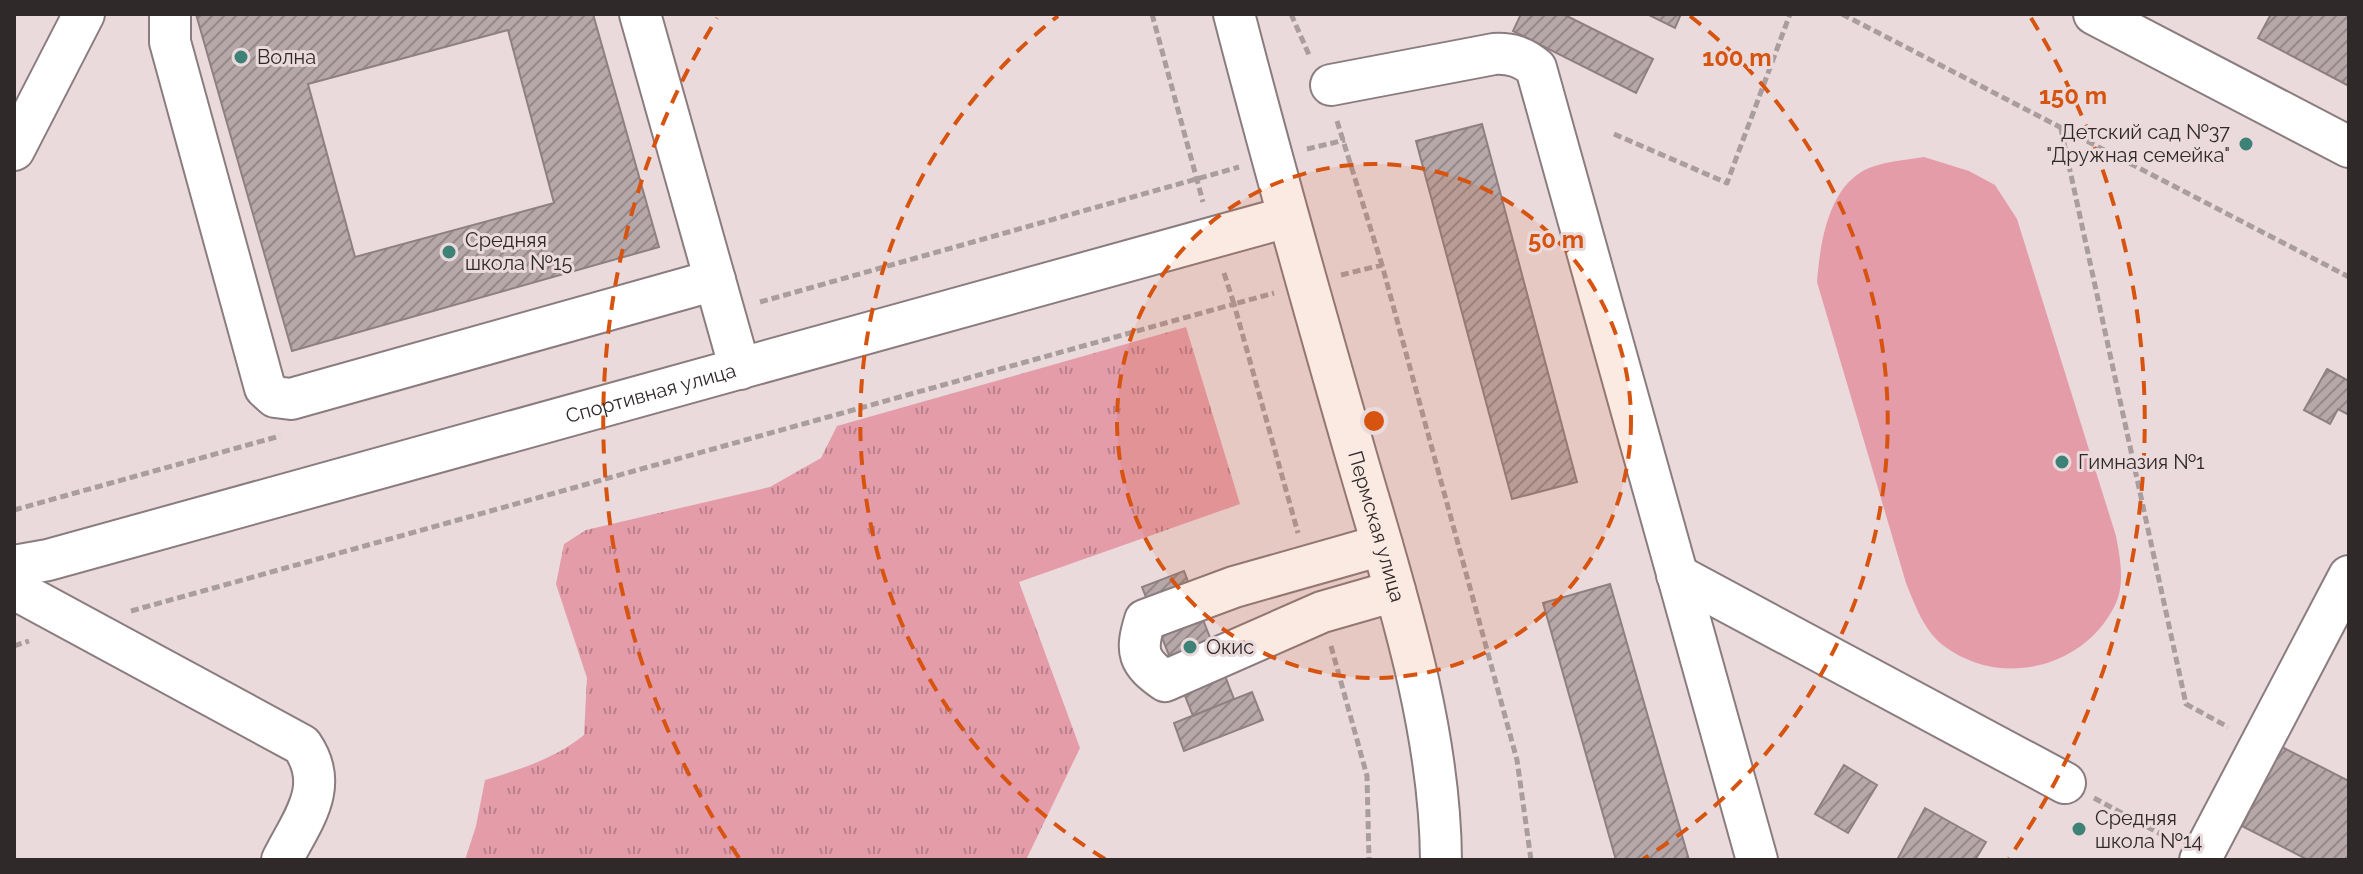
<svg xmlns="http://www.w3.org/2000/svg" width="2363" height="874" font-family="Raleway,sans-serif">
  <defs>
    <pattern id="grass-tufts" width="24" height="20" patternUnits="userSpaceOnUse" patternTransform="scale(2)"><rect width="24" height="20" fill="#e49ca9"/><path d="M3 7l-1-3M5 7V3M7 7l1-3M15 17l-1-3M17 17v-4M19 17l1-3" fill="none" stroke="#b97f8a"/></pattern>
    <pattern id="building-hatch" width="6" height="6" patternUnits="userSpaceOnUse" patternTransform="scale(2)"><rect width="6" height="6" fill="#b6a7a9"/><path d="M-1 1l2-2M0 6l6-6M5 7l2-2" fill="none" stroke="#94888a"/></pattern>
  </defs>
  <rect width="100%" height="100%" fill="#eadadc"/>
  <path fill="url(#grass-tufts)" d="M1186 327 1240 504 1019 582 1080 748 1026 860H465L476 826 485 780C521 769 554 759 584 735L587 678 556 584 564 544 586 530 770 487 821 458 837 426Z"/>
  <path fill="#e49ca9" d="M1924 157 1969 171 1995 185 2017 219 2116 536C2120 557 2125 583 2116 603 2086 668 2001 689 1944 646 1924 631 1915 605 1906 583L1817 282C1820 244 1828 185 1869 168 1886 161 1907 160 1924 157Z"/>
  <path fill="url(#building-hatch)" stroke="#8e8082" stroke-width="2" fill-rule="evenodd" d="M196 14H593L659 247 292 351ZM508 30 554 203 355 257 308 84Z
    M1521 14H1563L1653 59 1636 93 1513 31Z
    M1647 14H1681L1675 28Z
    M2271 14H2349V86L2258 38Z
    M1482 124 1577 482 1512 499 1416 141Z
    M2327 369 2349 381V415L2338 409 2330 424 2304 410Z
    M1184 571 1234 699 1193 716 1142 587Z
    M1610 584 1689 860H1616L1543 603Z
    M1252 692 1263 720 1184 751 1174 723Z
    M2282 747 2349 781V860H2308L2242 826Z
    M1844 765 1877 785 1848 833 1815 814Z
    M1925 808 1986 842 1975 860H1897Z"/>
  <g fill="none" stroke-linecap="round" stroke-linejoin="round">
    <defs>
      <g id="minor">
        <path d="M170 14V42L265 388 275 397 291 399 715 280"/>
        <path d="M640 14 740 369"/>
        <path id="s1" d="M1234 14C1272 161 1313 306 1355 452 1393 584 1440 722 1441 860"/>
        <path d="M2094 14 2349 147"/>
        <path d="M1331 85 1494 54C1511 53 1523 57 1536 68L1757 860"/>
        <path d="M14 150 84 14"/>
        <path d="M1382 545 1234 587 1145 620C1135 652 1138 662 1165 681L1322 612 1395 591"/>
        <path id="s2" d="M14 566 48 560 1287 217"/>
        <path d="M1677 575 2065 783"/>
        <path d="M14 589 302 745C331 787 302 820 282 860"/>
        <path d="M2200 860 2349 576"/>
      </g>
    </defs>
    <use href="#minor" stroke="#8b7d7f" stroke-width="44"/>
    <path stroke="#a99d9f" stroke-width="5" stroke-dasharray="8 4" stroke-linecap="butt" d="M1152 14 1203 202
      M1291 14 1310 57
      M1842 14 2349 277
      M1337 121 1382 265
      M2061 129 2186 704 2228 727
      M1614 134 1727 183 1790 14
      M1307 149 1345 140
      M1224 273 1234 304 1274 293
      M1341 275 1382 265 1517 760 1531 860
      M760 302 1239 167
      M14 510 280 436
      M131 611 1234 304 1298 533
      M14 646 29 641
      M1331 646 1367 776 1369 860
      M2094 798 2170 839"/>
    <use href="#minor" stroke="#fff" stroke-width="40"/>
  </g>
  <circle cx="1374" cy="421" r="257" fill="#d6540f" fill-opacity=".12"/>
  <g fill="none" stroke="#d6540f" stroke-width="4" stroke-dasharray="14 10">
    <circle cx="1374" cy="421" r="257"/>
    <path d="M1105 859A514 514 0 0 1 1058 16M1690 16A514 514 0 0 1 1643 859"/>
    <path d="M739 858A771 771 0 0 1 717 18M2031 18A771 771 0 0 1 2009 858"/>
  </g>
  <g fill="#3e8277" stroke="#eadadc" stroke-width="3">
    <circle cx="241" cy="57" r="8"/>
    <circle cx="2246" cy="144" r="8"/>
    <circle cx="449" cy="252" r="8"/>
    <circle cx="2062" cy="462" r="8"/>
    <circle cx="1190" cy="647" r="8"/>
    <circle cx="2079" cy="829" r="8"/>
  </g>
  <g text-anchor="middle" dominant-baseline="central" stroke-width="6" stroke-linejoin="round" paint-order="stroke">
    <g font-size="20" fill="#2f292a" stroke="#eadadc" text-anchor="start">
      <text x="257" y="57">Волна</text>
      <text x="2230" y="132" text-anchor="end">Детский сад №37<tspan x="2230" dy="23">"Дружная семейка"</tspan></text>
      <text x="465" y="240">Средняя<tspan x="465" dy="23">школа №15</tspan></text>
      <text x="2078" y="462">Гимназия №1</text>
      <text x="1206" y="647">Окис</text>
      <text x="2095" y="818">Средняя<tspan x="2095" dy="23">школа №14</tspan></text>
    </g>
    <g font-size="20" fill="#2f292a" stroke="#eadadc">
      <text stroke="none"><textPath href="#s2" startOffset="660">Спортивная улица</textPath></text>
      <text stroke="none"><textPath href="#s1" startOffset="532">Пермская улица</textPath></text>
    </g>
  </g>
  <circle cx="1374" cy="421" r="12" fill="#d6540f" stroke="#eadadc" stroke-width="4"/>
  <g font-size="24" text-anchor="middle" font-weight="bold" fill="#d6540f" stroke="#eadadc" stroke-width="6" stroke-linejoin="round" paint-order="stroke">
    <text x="1737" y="66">100 m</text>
    <text x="2073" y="104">150 m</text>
    <text x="1556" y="248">50 m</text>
  </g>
  <rect width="2363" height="874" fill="none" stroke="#2f292a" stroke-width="32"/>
</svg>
